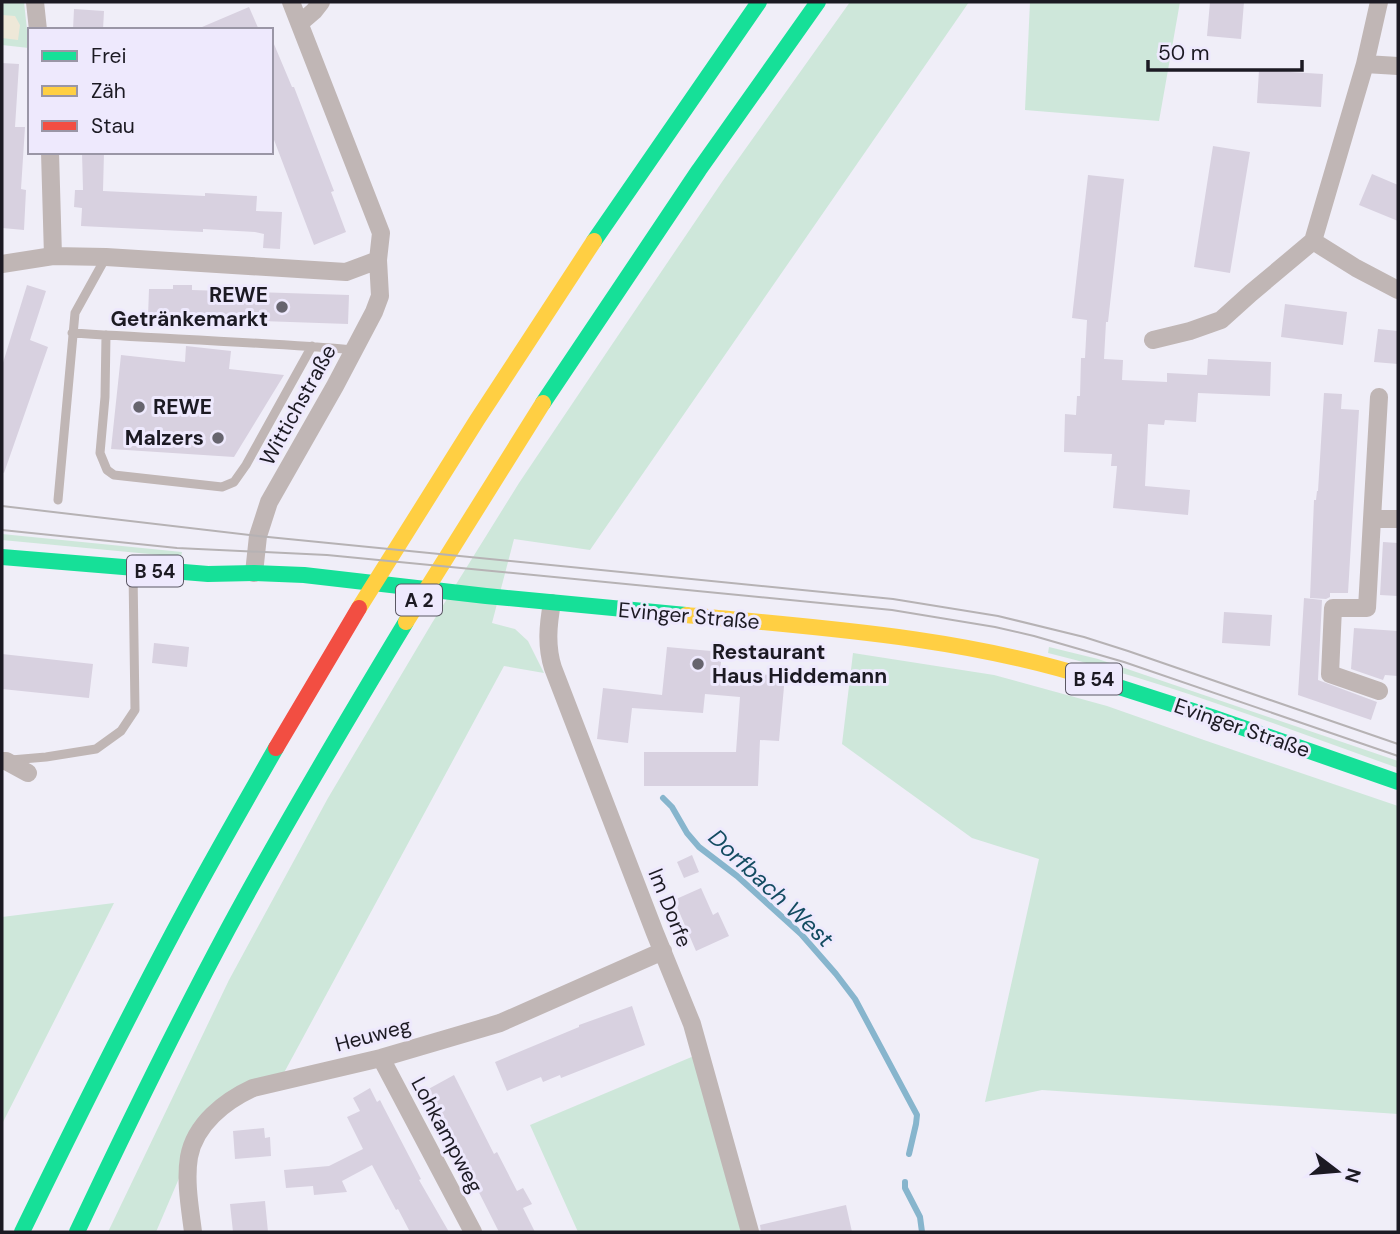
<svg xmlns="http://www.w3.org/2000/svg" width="1400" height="1234" font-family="'DM Sans',sans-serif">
  <rect width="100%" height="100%" fill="#f0eef8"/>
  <path fill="#cee7da" d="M2 2H24L29 48 2 45Z
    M850 2H969L590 550 514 539 492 623 515 629 528 641 544 673 504 666 279 1082 236 1096 189 1155 156 1232H108L229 980 328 798 432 623 519 483 613 343 724 179Z
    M1030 2H1180L1159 121 1025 110Z
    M2 534 182 552 181 557 2 540Z
    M1049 647 1098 659 1398 761V768C1282 727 1167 682 1048 653Z
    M853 653 994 675 1107 706 1201 739 1398 806V1114L1042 1090 985 1102 1039 859 972 838 842 744Z
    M114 903 2 1124V917Z
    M701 1053 750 1232H578L530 1125Z"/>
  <path fill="#eee8d8" d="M2 15 15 16 20 25 18 40 2 38Z"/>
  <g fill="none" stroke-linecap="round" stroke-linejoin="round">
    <path stroke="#87b5cd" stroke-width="6" d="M663 798 672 807 687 833 699 847 737 876 801 934 836 974 855 999 917 1115 916 1124 909 1154
      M905 1182V1188L920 1217 922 1232"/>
  </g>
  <path fill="#d8d1e0" d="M1210 2H1244L1241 39 1207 36Z
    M249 7 259 30H195Z
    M74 9 104 11 103 30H73Z
    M271 37 292 87H294L334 191 331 192 346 232 314 245 271 132Z
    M2 63 19 64 15 127H25L21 189 26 190 24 230 2 228Z
    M1259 70 1323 74 1321 107 1257 103Z
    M1213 146 1250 152 1230 273 1194 267Z
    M82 152H104L103 191 205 196V193L257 196 256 211 282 212 280 249 263 248 264 234 255 232 203 229V232L81 226 82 208 74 207 75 190H83Z
    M1372 174 1398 185V221L1359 205Z
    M1088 175 1124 179 1108 322H1106L1104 359 1123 360 1122 380 1167 382V373L1207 375 1208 359 1271 362 1270 396 1198 393 1196 422 1165 420 1164 425 1148 424 1145 486 1190 490 1188 515 1113 508 1117 466H1111L1112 454 1064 452 1065 414 1076 415 1077 396H1080L1081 358H1085L1087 320 1072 318Z
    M27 285 46 291 30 340 48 347 4 473 2 472V366Z
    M173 285H192V290L349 295 348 324 148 317 149 289H173Z
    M1285 304 1347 312 1343 345 1281 337Z
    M1378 329 1398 331V364L1374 362Z
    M186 346 231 351 229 369 284 375 234 457 111 449 121 355 185 362Z
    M1324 393 1342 394 1341 409 1359 410 1348 593H1330V597L1326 599 1310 598 1314 500H1316L1317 491H1318Z
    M1383 542 1398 543V596L1380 595Z
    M1304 598 1322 600 1318 680 1377 702 1371 720 1298 695Z
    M1224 612 1272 615 1270 646 1222 643Z
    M1354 628 1398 631V676L1385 675 1383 680 1351 669Z
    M154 643 189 647 187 667 152 663Z
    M667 647 722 652 720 672 785 676 779 741 760 740 758 786H644V752H736L740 697 705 694 703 713 632 708 628 743 597 739 603 688 662 695Z
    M2 654 93 664 89 698 2 689Z
    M692 855 699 872 684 878 677 862Z
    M701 888 713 915 718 912 729 936 696 951 674 900Z
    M632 1006 645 1045 561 1078 560 1075 543 1082 541 1077 507 1091 495 1062 579 1027V1025Z
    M454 1075 494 1154 497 1152 517 1191 523 1188 532 1204 523 1208 535 1232H499L461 1157 457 1159 423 1092Z
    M370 1088 377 1102 380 1100 384 1108 421 1179 419 1180 449 1232H410L398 1209 396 1210 372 1165 342 1181 347 1192 314 1195 313 1186 286 1188 284 1170 329 1166 363 1149 347 1117 360 1111 353 1098Z
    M264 1128 265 1138 270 1137 271 1156 235 1159 233 1131Z
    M265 1201 268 1232H233L230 1204Z
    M846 1205 852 1232H761L760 1225Z"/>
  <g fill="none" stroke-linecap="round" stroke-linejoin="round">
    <path stroke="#c0b6b5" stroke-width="9" d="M72 333C166 339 261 342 355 350
      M106 335 105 397 100 453 107 470 114 475 222 487 234 482 246 465 312 346
      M58 500 75 313 106 257
      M11 760 46 757 96 749 121 731 135 710 133 572"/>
    <path stroke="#c0b6b5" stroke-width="18" d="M35 2 38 30
      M300 23 314 11 321 2
      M1365 64 1398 66
      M50 152 53 256
      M1313 241 1356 268 1398 290
      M2 264 53 256 106 257 346 272 378 260
      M1153 340 1190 331 1221 320 1251 293 1313 241 1365 64 1379 2
      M1379 397 1372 519H1398
      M1372 519 1367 608H1333L1330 674 1379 691
      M254 573 258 536 269 502 335 386 374 312 380 296 378 260 381 233 291 2
      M552 603C548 625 546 646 553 668L655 933 692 1024 750 1232
      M2 761H6L28 773
      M381 1058 473 1232
      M193 1232C190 1208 185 1181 189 1157 195 1124 225 1101 253 1088L381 1058 500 1023 663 951"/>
    <path stroke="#16e098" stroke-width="16" d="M594 241 759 2
      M543 403 699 170 818 2
      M2 557 208 574 254 573 304 575 486 596 686 615
      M1094 679 1212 717 1398 782
      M22 1232C76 1121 131 1010 190 901 218 849 247 799 276 748
      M77 1232C125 1130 175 1028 228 929 284 825 345 723 406 622"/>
    <path stroke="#ffcf43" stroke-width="16" d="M359 608 477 420 594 241
      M686 615C823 628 963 637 1094 679
      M406 622 543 403"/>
    <path stroke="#f24e42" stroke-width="16" d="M276 748 359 608"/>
    <path stroke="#b6b2b4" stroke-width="2" d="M2 506 258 536 893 599 998 616 1084 637 1128 651 1398 744
      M2 530 177 548 327 555 892 610 995 627 1034 636 1124 662 1398 756"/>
  </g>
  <g fill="#66646e" stroke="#eee9fd" stroke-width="2.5">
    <circle cx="282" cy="307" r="7"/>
    <circle cx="139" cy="407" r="7"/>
    <circle cx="218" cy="438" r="7"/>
    <circle cx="698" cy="664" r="7"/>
  </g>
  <g text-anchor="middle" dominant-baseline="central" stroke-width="6" stroke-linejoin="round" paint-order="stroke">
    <g fill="#eee9fd" stroke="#5b5864" stroke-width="2">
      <rect x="127" y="555.5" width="56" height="31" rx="5"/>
      <rect x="396" y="584.5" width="46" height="31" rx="5"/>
      <rect x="1066" y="663.5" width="56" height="31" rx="5"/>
    </g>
    <g font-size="19" font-weight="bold" fill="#1c1a23">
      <text x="155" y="571">B 54</text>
      <text x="419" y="600">A 2</text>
      <text x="1094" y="679">B 54</text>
    </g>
    <g font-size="21" font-weight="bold" fill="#1c1a23" stroke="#eee9fd" text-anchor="end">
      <text x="268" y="295">REWE<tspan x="268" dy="24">Getränkemarkt</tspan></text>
      <text x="153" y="407" text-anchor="start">REWE</text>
      <text x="204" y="438">Malzers</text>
      <text x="712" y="652" text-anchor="start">Restaurant<tspan x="712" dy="24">Haus Hiddemann</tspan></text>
    </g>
    <g font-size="21" fill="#1c1a23" stroke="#eee9fd">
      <text transform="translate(298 405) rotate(-61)">Wittichstraße</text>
      <text transform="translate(689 616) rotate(5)">Evinger Straße</text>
      <text transform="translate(1242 728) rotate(19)">Evinger Straße</text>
      <text transform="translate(670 908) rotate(68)">Im Dorfe</text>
      <text transform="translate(373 1035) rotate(-15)">Heuweg</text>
      <text transform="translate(447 1135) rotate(62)">Lohkampweg</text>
    </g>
    <g font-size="23" font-style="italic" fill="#134b61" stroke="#eee9fd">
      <text transform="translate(771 888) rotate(43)">Dorfbach West</text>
    </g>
  </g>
  <rect width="1400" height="1234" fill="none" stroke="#1c1a23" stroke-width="7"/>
  <rect x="28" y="28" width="245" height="126" fill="#eee9fd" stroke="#9a96a6" stroke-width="2"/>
  <rect x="42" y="51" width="35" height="10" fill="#16e098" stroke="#9a96a6" stroke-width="2"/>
  <text x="91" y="63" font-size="21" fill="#1c1a23">Frei</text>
  <rect x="42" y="86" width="35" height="10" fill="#ffcf43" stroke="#9a96a6" stroke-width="2"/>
  <text x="91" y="98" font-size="21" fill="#1c1a23">Zäh</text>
  <rect x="42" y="121" width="35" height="10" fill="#f24e42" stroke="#9a96a6" stroke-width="2"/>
  <text x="91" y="133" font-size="21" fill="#1c1a23">Stau</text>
  <g transform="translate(1337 1171) rotate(106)" stroke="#eee9fd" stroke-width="5" paint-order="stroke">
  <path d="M0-5L12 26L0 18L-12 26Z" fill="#1c1a23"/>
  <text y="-10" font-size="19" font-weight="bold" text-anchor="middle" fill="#1c1a23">N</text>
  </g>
  <path d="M1148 60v10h154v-10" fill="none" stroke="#1c1a23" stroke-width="3.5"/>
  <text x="1158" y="60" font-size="21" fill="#1c1a23" stroke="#eee9fd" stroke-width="5" paint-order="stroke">50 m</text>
</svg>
